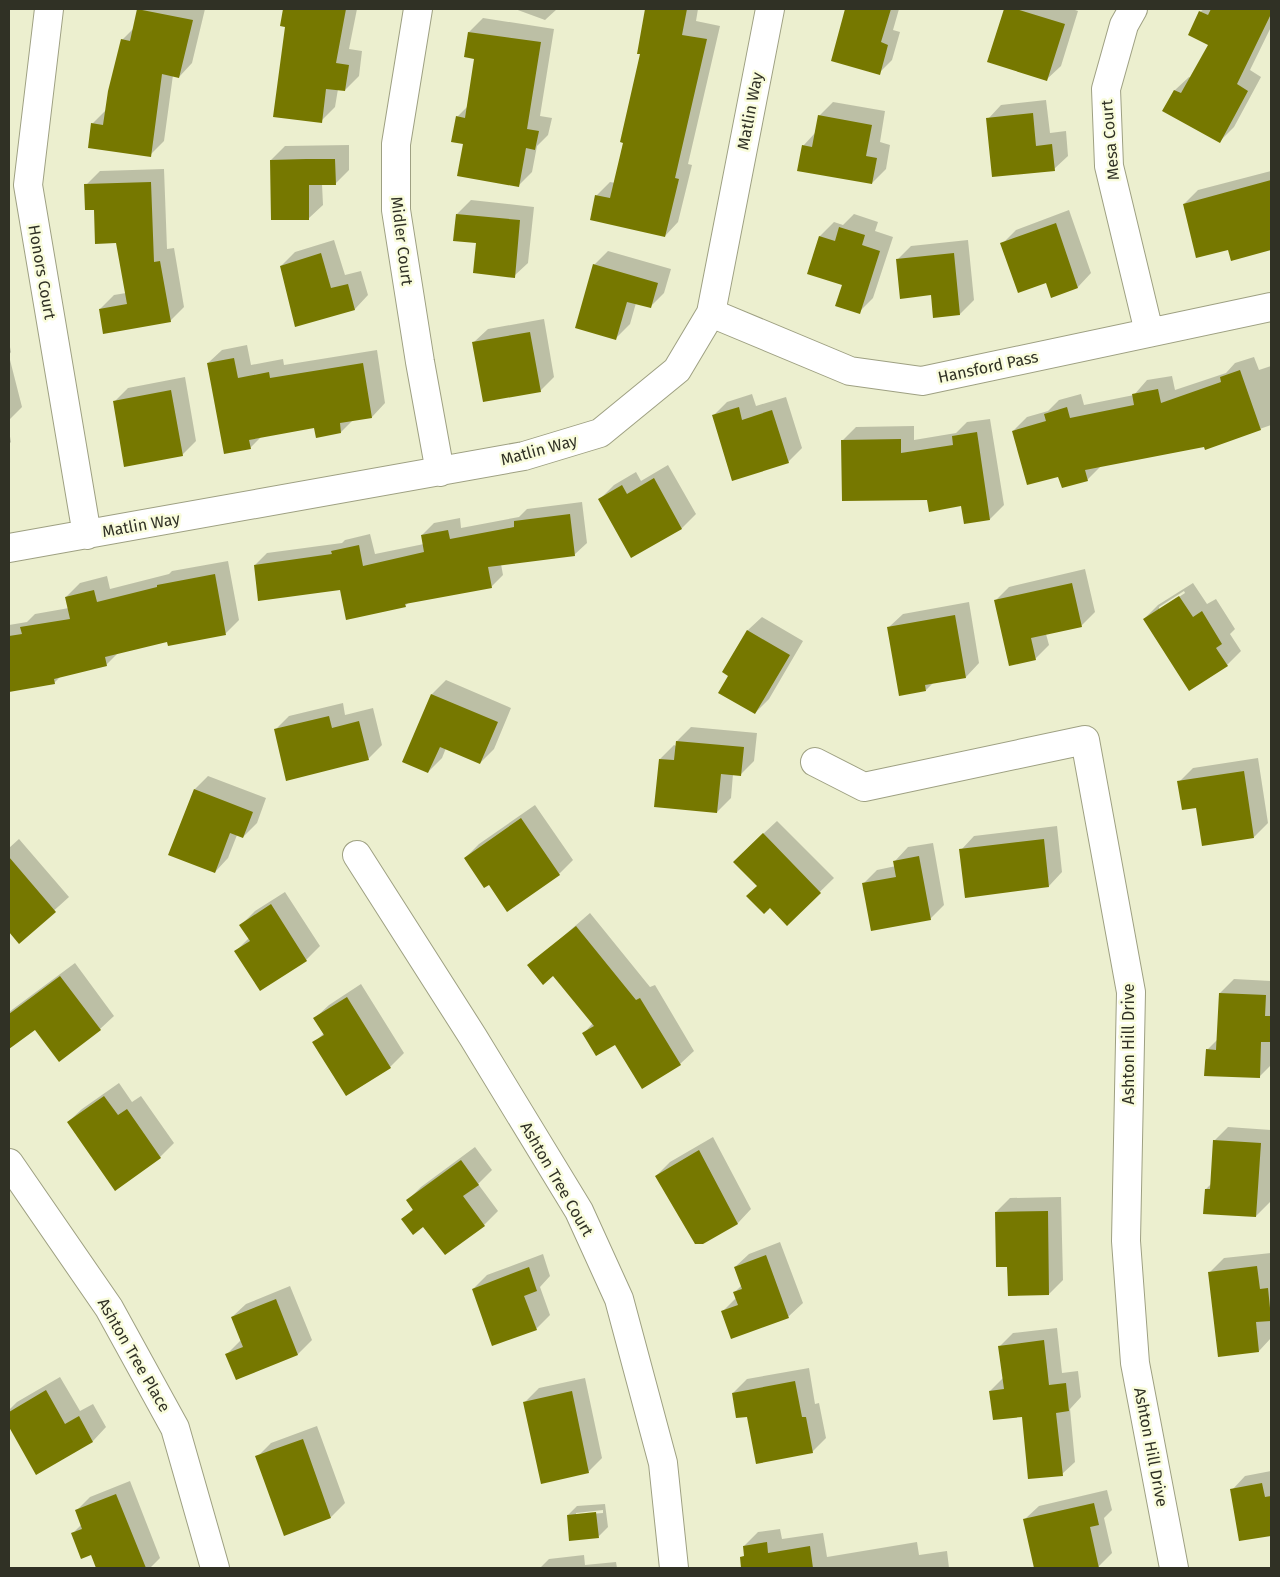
<svg xmlns="http://www.w3.org/2000/svg" width="1280" height="1577" font-family="'Fira Sans',sans-serif">
  <rect width="100%" height="100%" fill="#ecefcf"/>
  <path fill="#0003" fill-rule="evenodd" d="M138 9H205L192 63 179 77 173 75 164 141 150 155 92 124 107 109 122 40 134 28Z
    M284 9H357L349 49 362 51 359 76 345 90 338 89 335 107 321 121 286 26 281 25Z
    M515 9H557L545 20Z
    M647 9H698L696 21 720 26 688 164 692 165 678 222 665 236 596 196 610 182 615 183 642 53 638 52Z
    M847 9H899L893 30 900 32 892 60 879 73 832 60Z
    M1005 9H1072L1078 11 1061 66 1047 79 988 61Z
    M1204 9H1271V27L1250 70 1261 77 1234 127 1220 141 1164 111 1175 90 1189 77 1191 78 1210 44 1200 12Z
    M483 18 554 29 540 116 552 118 548 135 537 146 532 172 518 186 464 144 457 117 468 106 476 58 469 32Z
    M1046 100 1050 133 1066 131 1068 156 1054 169 988 119 1001 105Z
    M833 102 885 111 880 142 890 145 886 169 872 183 803 146 815 133 819 116Z
    M349 145V170L336 183 322 184 323 205 309 218 271 160 285 146Z
    M164 169 167 249 174 248 184 307 170 321 100 309 114 295 126 293 117 242 95 209 86 185 100 171Z
    M1271 171V239L1229 248 1184 204 1198 190Z
    M471 200 534 207 528 263 514 276 478 242 457 214Z
    M1069 210 1091 273 1078 287 1046 282 1002 244 1016 230Z
    M854 214 878 222 875 231 893 237 873 298 859 312 843 284 808 273 820 236 834 222 843 225Z
    M334 240 345 275 361 271 368 295 355 309 296 326 281 266 295 252Z
    M968 240 974 300 960 314 934 317 932 294 898 259 911 246Z
    M608 251 671 269 664 293 650 307 636 303 630 324 616 338 594 265Z
    M544 319 554 377 540 391 474 342 488 329Z
    M9 342 11 352 9 355Z
    M247 345 251 365 283 359 284 365 377 350 385 403 372 417 353 420 341 432 315 427 262 436 250 448 208 363 222 350Z
    M9 356 22 407 9 420Z
    M1254 357 1259 370 1271 366V425L1206 448 1205 446 1101 466 1087 480 1059 475 1013 431 1027 417 1048 411 1059 400 1081 394 1084 405 1134 395 1147 380 1172 376 1175 390 1226 373 1235 363Z
    M185 377 196 441 182 455 114 402 128 388Z
    M752 394 756 406 786 397 802 448 788 462 713 416 727 402Z
    M990 419 1004 505 990 519 962 505 928 499 842 441 856 427 914 426V440L956 433 967 422Z
    M9 431 11 442 9 444Z
    M668 465 696 514 682 528 631 556 600 499 614 485 636 472 641 481Z
    M582 502 587 543 574 555 501 564 503 575 491 587 409 602 405 606 255 565 267 553 342 543 345 540 370 534 375 554 424 544 422 535 434 523 460 518 461 528 519 517 527 509Z
    M228 561 239 620 226 633 168 640 119 652 106 665 61 676 54 683 9 690V625L27 622 35 614 69 608 66 597 80 583 107 576 110 589 169 574 172 571Z
    M1085 569 1095 612 1081 626 1046 634 1049 645 1035 659 995 601 1009 587Z
    M1193 583 1207 604 1216 599 1235 629 1230 634 1241 651 1227 665 1144 619 1158 605ZM1184 591 1185 593 1159 610V607Z
    M969 602 979 663 966 677 933 683 926 690 889 627 903 614Z
    M762 617 803 641 769 699 755 713 730 676 748 630Z
    M446 680 511 708 494 749 480 763 446 748 442 758 428 772 432 694Z
    M343 703 345 715 373 708 382 745 368 759 275 730 289 716Z
    M691 727 757 733 754 761 740 775 733 774 731 798 717 812 660 759 674 745 676 746 677 741Z
    M1258 758 1268 823 1254 837 1179 782 1193 768Z
    M208 776 266 798 257 823 243 837 237 835 228 858 215 872 195 789Z
    M535 805 573 860 559 874 508 910 489 883 465 858 479 844Z
    M777 821 834 878 787 924 758 886 748 848Z
    M1057 826 1062 872 1049 886 961 850 974 836Z
    M19 839 69 897 19 942 9 930V848Z
    M933 843 944 905 930 919 863 884 877 870 896 866 895 861 908 847Z
    M285 892 320 946 306 960 236 951 249 938 241 925 255 911Z
    M590 913 650 987 655 985 694 1051 680 1064 584 1033 593 1023 553 974 529 966Z
    M75 963 114 1016 100 1029 35 1028 13 1044 9 1039V1012Z
    M1234 979 1271 981V1065L1259 1077 1207 1050 1218 1039 1220 993Z
    M361 984 404 1053 390 1067 314 1043 324 1033 315 1018 329 1005Z
    M119 1083 132 1102 141 1096 174 1143 160 1157 68 1122 82 1109Z
    M1228 1127 1271 1130 1270 1202 1256 1216 1206 1189 1211 1184 1214 1141Z
    M713 1137 751 1209 738 1223 702 1243 656 1176 670 1162Z
    M475 1147 492 1170 478 1184 498 1211 484 1225H424L403 1219 413 1209 407 1201 421 1187Z
    M1061 1197 1063 1280 1049 1294 996 1212 1010 1198Z
    M780 1242 803 1303 789 1316 732 1338 722 1312 736 1298 734 1293 742 1285 735 1267 749 1254Z
    M1271 1253V1338L1259 1351 1210 1272 1224 1258Z
    M543 1254 550 1276 540 1287 550 1315 536 1329 473 1289 487 1275Z
    M290 1286 312 1340 298 1354 237 1379 227 1354 241 1340 232 1317 246 1304Z
    M1057 1328 1062 1373 1078 1371 1081 1397 1070 1409 1075 1462 1062 1474 1023 1415 990 1391 1003 1378 1000 1346 1013 1333Z
    M809 1368 815 1404 819 1403 826 1438 812 1452 748 1415 733 1393 747 1379Z
    M60 1377 80 1411 93 1404 106 1427 93 1441 36 1473 9 1425V1410L17 1402Z
    M585 1378 602 1458 588 1472 525 1402 539 1388Z
    M317 1426 345 1503 331 1517 257 1457 271 1443Z
    M1271 1471V1534L1240 1540 1232 1490 1245 1476Z
    M130 1481 160 1558 150 1568H98L92 1553 72 1534 82 1524 76 1511 90 1497Z
    M1107 1490 1112 1510 1104 1518 1112 1553 1098 1567 1092 1568H1035L1025 1519 1039 1506Z
    M605 1504 608 1527 599 1536 568 1515 577 1506ZM603 1510V1513L576 1515V1513Z
    M780 1529 782 1539 823 1533 827 1557 917 1542 919 1555 947 1551 949 1568H747L744 1546 758 1532Z
    M584 1555 585 1565 616 1562 617 1568H540L549 1559Z"/>
  <path fill="#767800" d="M137 9 193 20 179 78 162 74 151 157 88 148 91 123 103 125 108 91 121 39 130 41Z
    M283 9H346L336 63 349 65 345 91 326 89 322 123 273 117 285 27 280 26Z
    M645 9H687L682 35 707 39 675 178 679 179 665 237 590 220 595 195 610 198 623 143 620 142 640 54H637Z
    M845 9H891L881 42 888 45 880 75 831 61Z
    M1004 9H1016L1065 24 1047 81 987 62Z
    M1211 9H1271V14L1237 84 1248 91 1220 143 1162 111 1174 90 1181 93 1208 45 1188 35 1199 11 1208 15Z
    M468 32 541 42 527 129 539 131 535 150 526 148 519 187 457 176 463 144 451 142 456 116 465 118 474 59 464 57Z
    M1033 113 1036 146 1052 144 1055 171 992 177 986 118Z
    M818 115 872 125 866 156 877 158 872 184 797 171 802 145 812 147Z
    M306 159H335L336 185H309V220H271L270 160Z
    M1271 180V250L1231 261 1228 250 1196 258 1183 204Z
    M151 182 154 262 160 261 171 322 103 334 99 309 127 304 116 243 95 244 94 210H85L84 184Z
    M456 214 520 220 515 278 473 273 476 243 453 241Z
    M1056 223 1078 288 1051 298 1046 283 1018 293 1000 243Z
    M839 227 865 235 862 245 880 251 860 314 835 306 842 285 807 274 819 236 835 241Z
    M321 253 331 288 348 284 355 310 295 327 280 266Z
    M954 253 960 315 933 318 931 295 900 299 896 259Z
    M593 264 658 283 651 308 627 302 616 340 575 328Z
    M530 332 541 392 483 402 472 342Z
    M234 358 238 378 269 372 270 378 363 363 372 418 340 423 341 433 316 438 314 428 249 440 251 449 224 454 207 363Z
    M1240 370 1261 430 1205 450 1204 447 1085 470 1088 481 1062 488 1058 477 1027 485 1012 431 1046 421 1044 414 1067 407 1070 418 1134 405 1132 394 1158 389 1161 403 1221 382 1220 377Z
    M171 390 183 456 124 467 113 401Z
    M739 407 742 420 772 410 789 463 732 481 712 415Z
    M977 432 990 520 964 524 961 506 929 512 927 500 842 501 841 440 901 439V453L953 445 952 436Z
    M654 478 682 529 631 558 598 499 622 485 627 494Z
    M570 514 575 556 488 567 492 588 405 604 406 607 346 620 340 590 258 601 254 565 332 554 331 551 359 545 363 566 424 552 421 535 448 530 450 539 514 527V521Z
    M215 574 226 635 168 646 167 642 105 657 107 666 54 679 55 684 9 692V636L22 634 20 627 70 619 65 597 94 590 97 602 157 587V585Z
    M1072 583 1082 627 1031 638 1036 660 1009 666 994 600Z
    M1179 596 1193 617 1202 611 1222 644 1216 648 1228 666 1189 691 1143 619Z
    M955 615 966 678 925 685 926 691 899 696 887 627Z
    M747 630 790 655 755 714 718 693 728 676 722 672Z
    M431 694 498 722 480 764 440 747 428 773 402 762Z
    M329 716 332 728 359 721 369 760 286 781 274 729Z
    M676 741 744 747 741 776 721 774 717 813 654 807 659 759 674 760Z
    M1244 771 1254 838 1202 846 1196 808 1182 810 1177 781Z
    M194 789 253 812 243 838 230 833 215 873 168 855Z
    M521 818 560 875 507 912 489 885 484 888 464 858Z
    M763 833 821 893 787 926 770 908 764 914 746 896 757 886 733 862Z
    M1044 839 1049 887 965 898 959 849Z
    M919 856 931 920 871 931 862 883 896 877 893 861Z
    M9 857 56 912 19 944 9 932Z
    M271 904 307 961 260 991 234 951 250 941 239 925Z
    M576 926 636 1000 640 998 681 1065 642 1089 615 1045 596 1056 582 1033 594 1026 553 976 543 985 527 965Z
    M60 976 101 1030 59 1062 35 1030 9 1049V1014Z
    M1219 993 1266 995 1265 1016H1271V1042H1261L1260 1078 1204 1076 1206 1049 1216 1050Z
    M347 997 391 1068 346 1096 312 1042 324 1035 313 1018Z
    M104 1096 118 1115 127 1109 161 1158 115 1191 67 1122Z
    M1213 1140 1261 1143 1256 1217 1203 1214 1205 1189H1210Z
    M699 1150 738 1224 703 1244H695L655 1176Z
    M461 1160 479 1185 463 1196 485 1226 445 1255 423 1227 413 1235 401 1219 413 1210 406 1200Z
    M1048 1211 1049 1295 1008 1296 1007 1267H996L995 1212Z
    M766 1255 789 1318 731 1339 721 1311 738 1305 733 1292 742 1289 734 1267Z
    M1257 1266 1260 1289 1268 1288 1271 1318V1321L1256 1322 1259 1352 1218 1357 1208 1272Z
    M529 1267 537 1291 524 1296 537 1330 492 1346 472 1289Z
    M276 1299 298 1355 236 1380 225 1354 243 1347 231 1317Z
    M1044 1340 1049 1385 1066 1383 1069 1411 1056 1413 1063 1476 1028 1479 1022 1417 993 1420 989 1391 1004 1389 998 1346Z
    M795 1381 802 1417H806L813 1453 756 1464 747 1417 736 1418 732 1393Z
    M46 1390 65 1424 79 1416 93 1442 36 1475 9 1427V1412Z
    M572 1391 589 1473 541 1484 523 1402Z
    M303 1439 331 1518 284 1536 255 1456Z
    M1262 1483 1265 1497 1271 1496V1536L1239 1541 1230 1489Z
    M116 1494 146 1568H96L91 1555 81 1559 71 1533 82 1529 75 1510Z
    M1094 1503 1099 1525 1090 1527 1099 1568H1034L1023 1519Z
    M596 1512 599 1538 569 1541 567 1515Z
    M767 1542 768 1553 810 1546 813 1568H741L740 1557 744 1556 743 1546Z"/>
  <g fill="none" stroke-linecap="round" stroke-linejoin="round">
    <defs>
      <path id="street" d="M49 9 28 185 87 535
        M418 9 396 144V210L420 362 440 472
        M1133 9 1124 25 1106 89 1109 166 1149 332
        M711 313 850 371 922 381 1271 307
        M9 548 524 456 600 433 677 370 711 313 770 9
        M815 762 864 787 1085 740 1131 992 1126 1241 1135 1363 1174 1568
        M357 855 473 1037 579 1211 619 1299 663 1463 674 1568
        M9 1163 109 1308 175 1428 215 1568"/>
    </defs>
    <use href="#street" stroke="#9ea082" stroke-width="30"/>
    <use href="#street" stroke="#fff" stroke-width="28"/>
  </g>
  <g text-anchor="middle" dominant-baseline="central" stroke-width="5" stroke-linejoin="round" paint-order="stroke">
    <g font-size="16" fill="#303125" stroke="#f9fcdc">
      <text transform="translate(750 111) rotate(-79)">Matlin Way</text>
      <text transform="translate(1110 140) rotate(-95)">Mesa Court</text>
      <text transform="translate(402 241) rotate(83)">Midler Court</text>
      <text transform="translate(42 272) rotate(80)">Honors Court</text>
      <text transform="translate(988 367) rotate(-12)">Hansford Pass</text>
      <text transform="translate(539 450) rotate(-15)">Matlin Way</text>
      <text transform="translate(141 525) rotate(-10)">Matlin Way</text>
      <text transform="translate(1128 1044) rotate(-90)">Ashton Hill Drive</text>
      <text transform="translate(557 1179) rotate(60)">Ashton Tree Court</text>
      <text transform="translate(134 1355) rotate(60)">Ashton Tree Place</text>
      <text transform="translate(1151 1447) rotate(79)">Ashton Hill Drive</text>
    </g>
  </g>
  <rect width="1280" height="1577" fill="none" stroke="#303125" stroke-width="20"/>
</svg>
